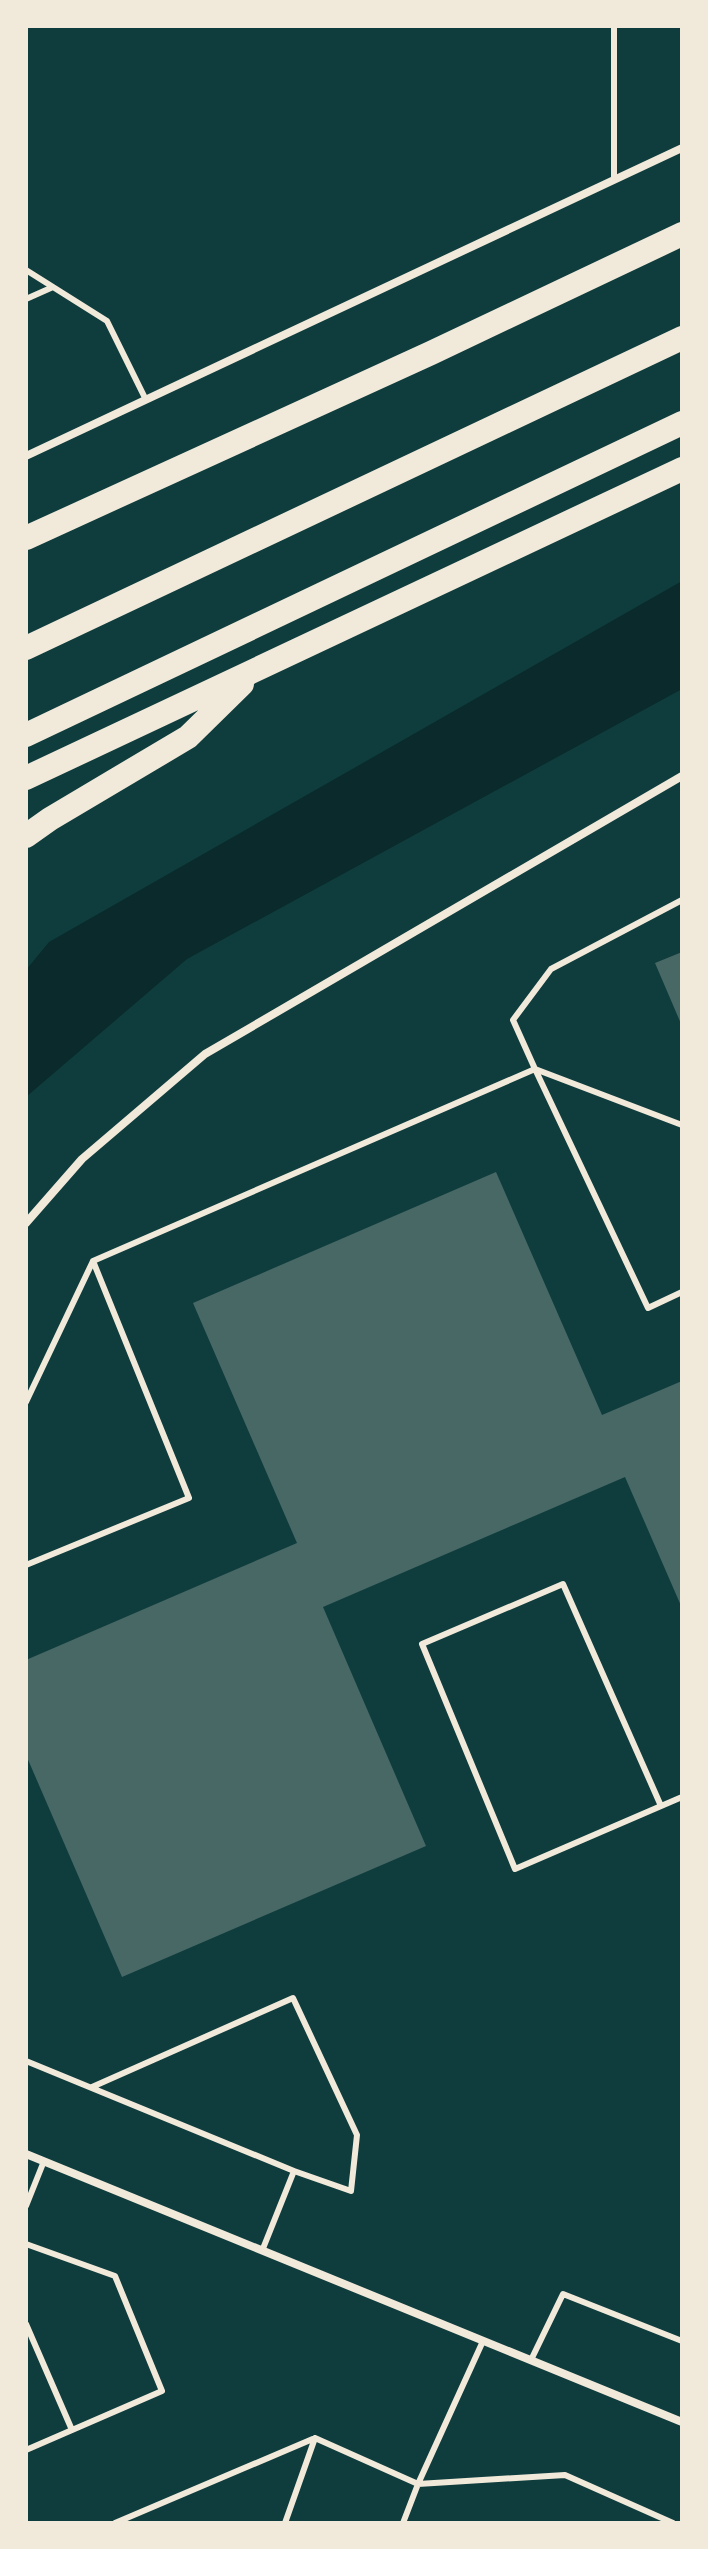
<svg xmlns="http://www.w3.org/2000/svg" width="708" height="2549" font-family="Quicksand,sans-serif">
  <rect width="100%" height="100%" fill="#0f3d3e"/>
  <path fill="#0a2a2b" d="M682 581V689L187 959 26 1097V970L49 942Z"/>
  <path fill="#486865" d="M682 952V1026L655 963Z
    M496 1172 602 1415 682 1381V1608L625 1477 323 1607 426 1846 122 1977 26 1755V1660L297 1543 193 1303Z"/>
  <g fill="none" stroke-linecap="round" stroke-linejoin="round">
    <path stroke="#f1e9da" stroke-width="6" d="M614 26V180
      M26 270 107 321 146 400
      M26 299 53 287
      M682 900 551 969 513 1020 535 1069 682 1125
      M26 1402 93 1261 535 1069 648 1308 682 1292
      M26 1565 189 1498 93 1261
      M661 1806 563 1584 422 1644 515 1869 682 1797
      M26 2061 294 2171 262 2251
      M92 2087 293 1998 357 2135 351 2191 294 2171
      M26 2206 44 2161
      M26 2244 115 2276 162 2391 26 2450
      M26 2324 72 2430
      M531 2360 563 2294 682 2341
      M115 2523 315 2438 418 2484 565 2475 673 2523
      M285 2523 315 2438
      M403 2523 418 2484 483 2341"/>
    <path stroke="#f1e9da" stroke-width="8" d="M26 456 682 148
      M26 1223 82 1159 205 1054 682 776
      M26 2154 682 2422"/>
    <path stroke="#f1e9da" stroke-width="24" d="M26 538 431 353 682 234
      M26 648 682 338
      M26 735 682 423
      M26 778 682 469
      M26 836 50 819 188 737 242 684"/>
  </g>
  <rect width="708" height="2549" fill="none" stroke="#f1e9da" stroke-width="56"/>
</svg>
